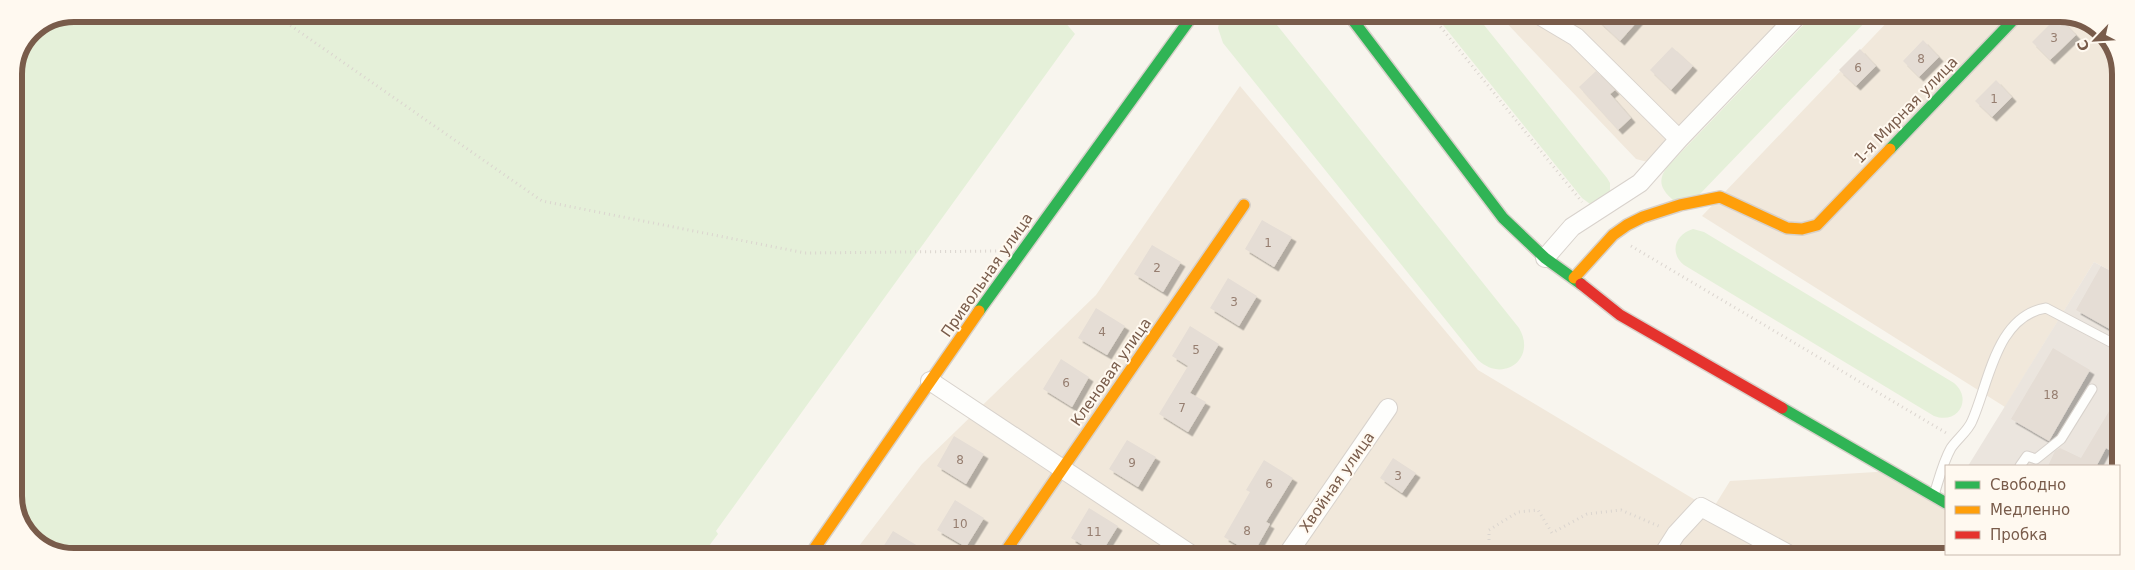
<svg xmlns="http://www.w3.org/2000/svg" width="2135" height="570" font-family="'DejaVu Sans',sans-serif">
  <defs>
    <filter id="shadow"><feDropShadow dx="4.5" dy="4.5" stdDeviation="0" flood-color="#0004"/></filter>
  </defs>
  <rect width="100%" height="100%" fill="#f8f5ee"/>
  <path fill="#f1e8db" d="M1499 15H1810L1667 167 1636 159Z
    M1893 16H2076L2106 35 2121 71 2120 276 2094 262 2005 407 1702 216Z
    M1240 86 1478 370 1712 510 1730 481 1892 471 1946 503V554H2033L2037 556 852 555 922 464 1096 295Z"/>
  <path fill="#ebe5de" d="M2094 262 2120 276 2119 511V466H1968Z"/>
  <path fill="#e5f0d9" d="M75 14 1059 15 1075 34 716 531 718 534 702 555 59 554 29 535 14 499V75L32 31Z
    M1221 15H1269L1519 328C1537 358 1504 384 1478 360L1223 43 1218 28Z
    M1435 15H1476L1607 178 1610 183V193L1595 204H1590L1582 198Z
    M1812 16H1871L1698 196 1673 200C1661 189 1657 181 1667 167Z
    M1693 229 1704 232 1954 383C1973 399 1958 425 1934 416L1684 265C1669 253 1675 234 1693 229Z"/>
  <path fill="#e5ddd5" filter="url(#shadow)" d="M1592 15H1643L1620 41Z
    M2058 16 2076 35 2050 60 2032 42Z
    M1923 40 1939 57 1919 77 1903 61Z
    M1672 47 1693 66 1671 90 1650 70Z
    M1860 49 1876 66 1856 86 1839 70Z
    M1596 71 1615 90 1610 94 1631 118 1618 130 1579 87Z
    M1996 80 2012 97 1992 117 1975 101Z
    M1262 220 1292 237 1274 267 1245 249Z
    M1152 245 1181 262 1163 292 1134 274Z
    M2101 266 2120 276V324L2115 332 2076 310Z
    M1228 278 1257 296 1239 326 1210 308Z
    M1096 308 1125 326 1107 355 1078 338Z
    M1190 326 1219 344 1190 393 1206 402 1188 432 1159 414 1188 366 1172 356Z
    M2053 348 2090 370 2049 441 2011 419Z
    M1061 359 1089 377 1072 407 1043 389Z
    M2120 393 2119 456 2106 448 2097 465 2099 466H2048L2055 451 2060 448 2081 458Z
    M954 436 984 454 966 484 937 466Z
    M1127 440 1156 457 1138 487 1109 469Z
    M1393 458 1416 473 1402 493 1380 478Z
    M1264 460 1293 478 1266 522 1270 524 1253 554 1224 537 1250 492 1246 490Z
    M955 500 984 518 966 547 937 530Z
    M1089 508 1118 526 1100 555 1071 538Z
    M893 531 933 555H878Z"/>
  <g fill="none" stroke-linecap="round" stroke-linejoin="round">
    <defs>
      <path id="lane" d="M2020 466 2027 456 2036 459 2061 439 2092 389
        M2119 494V493
        M1934 495C1939 479 1943 462 1951 448 1957 439 1968 431 1972 421 1989 383 1996 316 2046 308L2120 347"/>
      <path id="street" d="M1539 15 1576 37 1679 139
        M1545 258 1572 227 1640 183 1679 139 1798 15
        M930 381 1192 555
        M1287 555 1388 408
        M1488 556V555
        M1662 556 1676 534 1701 507 1792 556
        M2008 556 2009 554"/>
      <path id="fast" d="M1349 15 1503 218 1545 258 1581 284
        M1890 149 2017 16
        M979 311 1193 15
        M1782 408 1946 503
        M2031 554 2035 556"/>
      <path id="slow" d="M1574 278 1613 235 1627 225 1643 217 1680 205 1720 197 1787 228 1802 229 1817 225 1890 149
        M810 555 979 311
        M1003 555 1244 205"/>
      <path id="jam" d="M1581 284 1620 315 1782 408"/>
    </defs>
    <use href="#lane" stroke="#d8d2cc" stroke-width="11"/>
    <use href="#street" stroke="#d8d2cc" stroke-width="20"/>
    <use href="#fast" stroke="#d8d1ca" stroke-width="14"/>
    <use href="#slow" stroke="#d8d1ca" stroke-width="14"/>
    <use href="#jam" stroke="#d8d1ca" stroke-width="14"/>
    <path stroke="#dbd5cf" stroke-width="3" stroke-dasharray="1 4" stroke-linecap="butt" d="M274 14 542 201 805 253 998 251
      M1431 15 1582 202
      M1631 246 1948 434
      M1489 540V530L1518 512 1538 510 1552 533 1587 514 1621 510 1661 527"/>
    <use href="#lane" stroke="#fefefc" stroke-width="9"/>
    <use href="#street" stroke="#fefefc" stroke-width="18"/>
    <use href="#fast" stroke="#30b455" stroke-width="11"/>
    <use href="#slow" stroke="#ff9f0a" stroke-width="11"/>
    <use href="#jam" stroke="#e5322d" stroke-width="11"/>
  </g>
  <g text-anchor="middle" dominant-baseline="central" stroke-width="4" stroke-linejoin="round" paint-order="stroke">
    <g font-size="12" fill="#967e70">
      <text x="2054" y="38">3</text>
      <text x="1921" y="59">8</text>
      <text x="1858" y="68">6</text>
      <text x="1994" y="99">1</text>
      <text x="1268" y="243">1</text>
      <text x="1157" y="268">2</text>
      <text x="1234" y="302">3</text>
      <text x="1102" y="332">4</text>
      <text x="1196" y="350">5</text>
      <text x="1066" y="383">6</text>
      <text x="2051" y="395">18</text>
      <text x="1182" y="408">7</text>
      <text x="960" y="460">8</text>
      <text x="1132" y="463">9</text>
      <text x="1398" y="476">3</text>
      <text x="1269" y="484">6</text>
      <text x="960" y="524">10</text>
      <text x="1247" y="531">8</text>
      <text x="1094" y="532">11</text>
    </g>
    <g font-size="15" fill="#795c4b" stroke="#fff9f0">
      <text transform="translate(1906 110) rotate(-46)">1-я Мирная улица</text>
      <text transform="translate(987 275) rotate(-55)">Привольная улица</text>
      <text transform="translate(1111 372) rotate(-55)">Кленовая улица</text>
      <text transform="translate(1337 482) rotate(-55)">Хвойная улица</text>
    </g>
  </g>
  <path d="M0 0H2135V570H0ZM74 22H2060A52 52 0 0 1 2112 74V496A52 52 0 0 1 2060 548H74A52 52 0 0 1 22 496V74A52 52 0 0 1 74 22Z" fill="#fff9f0" fill-rule="evenodd"/>
  <path fill="none" stroke="#795c4b" stroke-width="6" d="M74 22H2060A52 52 0 0 1 2112 74V496A52 52 0 0 1 2060 548H74A52 52 0 0 1 22 496V74A52 52 0 0 1 74 22Z"/>
  <rect x="1945" y="465" width="175" height="90" fill="#fff9f0" stroke="#c9baae"/>
  <rect x="1955" y="481" width="25" height="8" fill="#30b455" stroke="#c9baae"/>
  <text x="1990" y="490" font-size="15" fill="#795c4b">Свободно</text>
  <rect x="1955" y="506" width="25" height="8" fill="#ff9f0a" stroke="#c9baae"/>
  <text x="1990" y="515" font-size="15" fill="#795c4b">Медленно</text>
  <rect x="1955" y="531" width="25" height="8" fill="#e5322d" stroke="#c9baae"/>
  <text x="1990" y="540" font-size="15" fill="#795c4b">Пробка</text>
  <g transform="translate(2095 40) rotate(245)" stroke="#fff9f0" stroke-width="4" paint-order="stroke">
  <path d="M0-4L9 19L0 12L-9 19Z" fill="#795c4b"/>
  <text y="-8" font-size="14" font-weight="bold" text-anchor="middle" fill="#795c4b">С</text>
  </g>
</svg>
